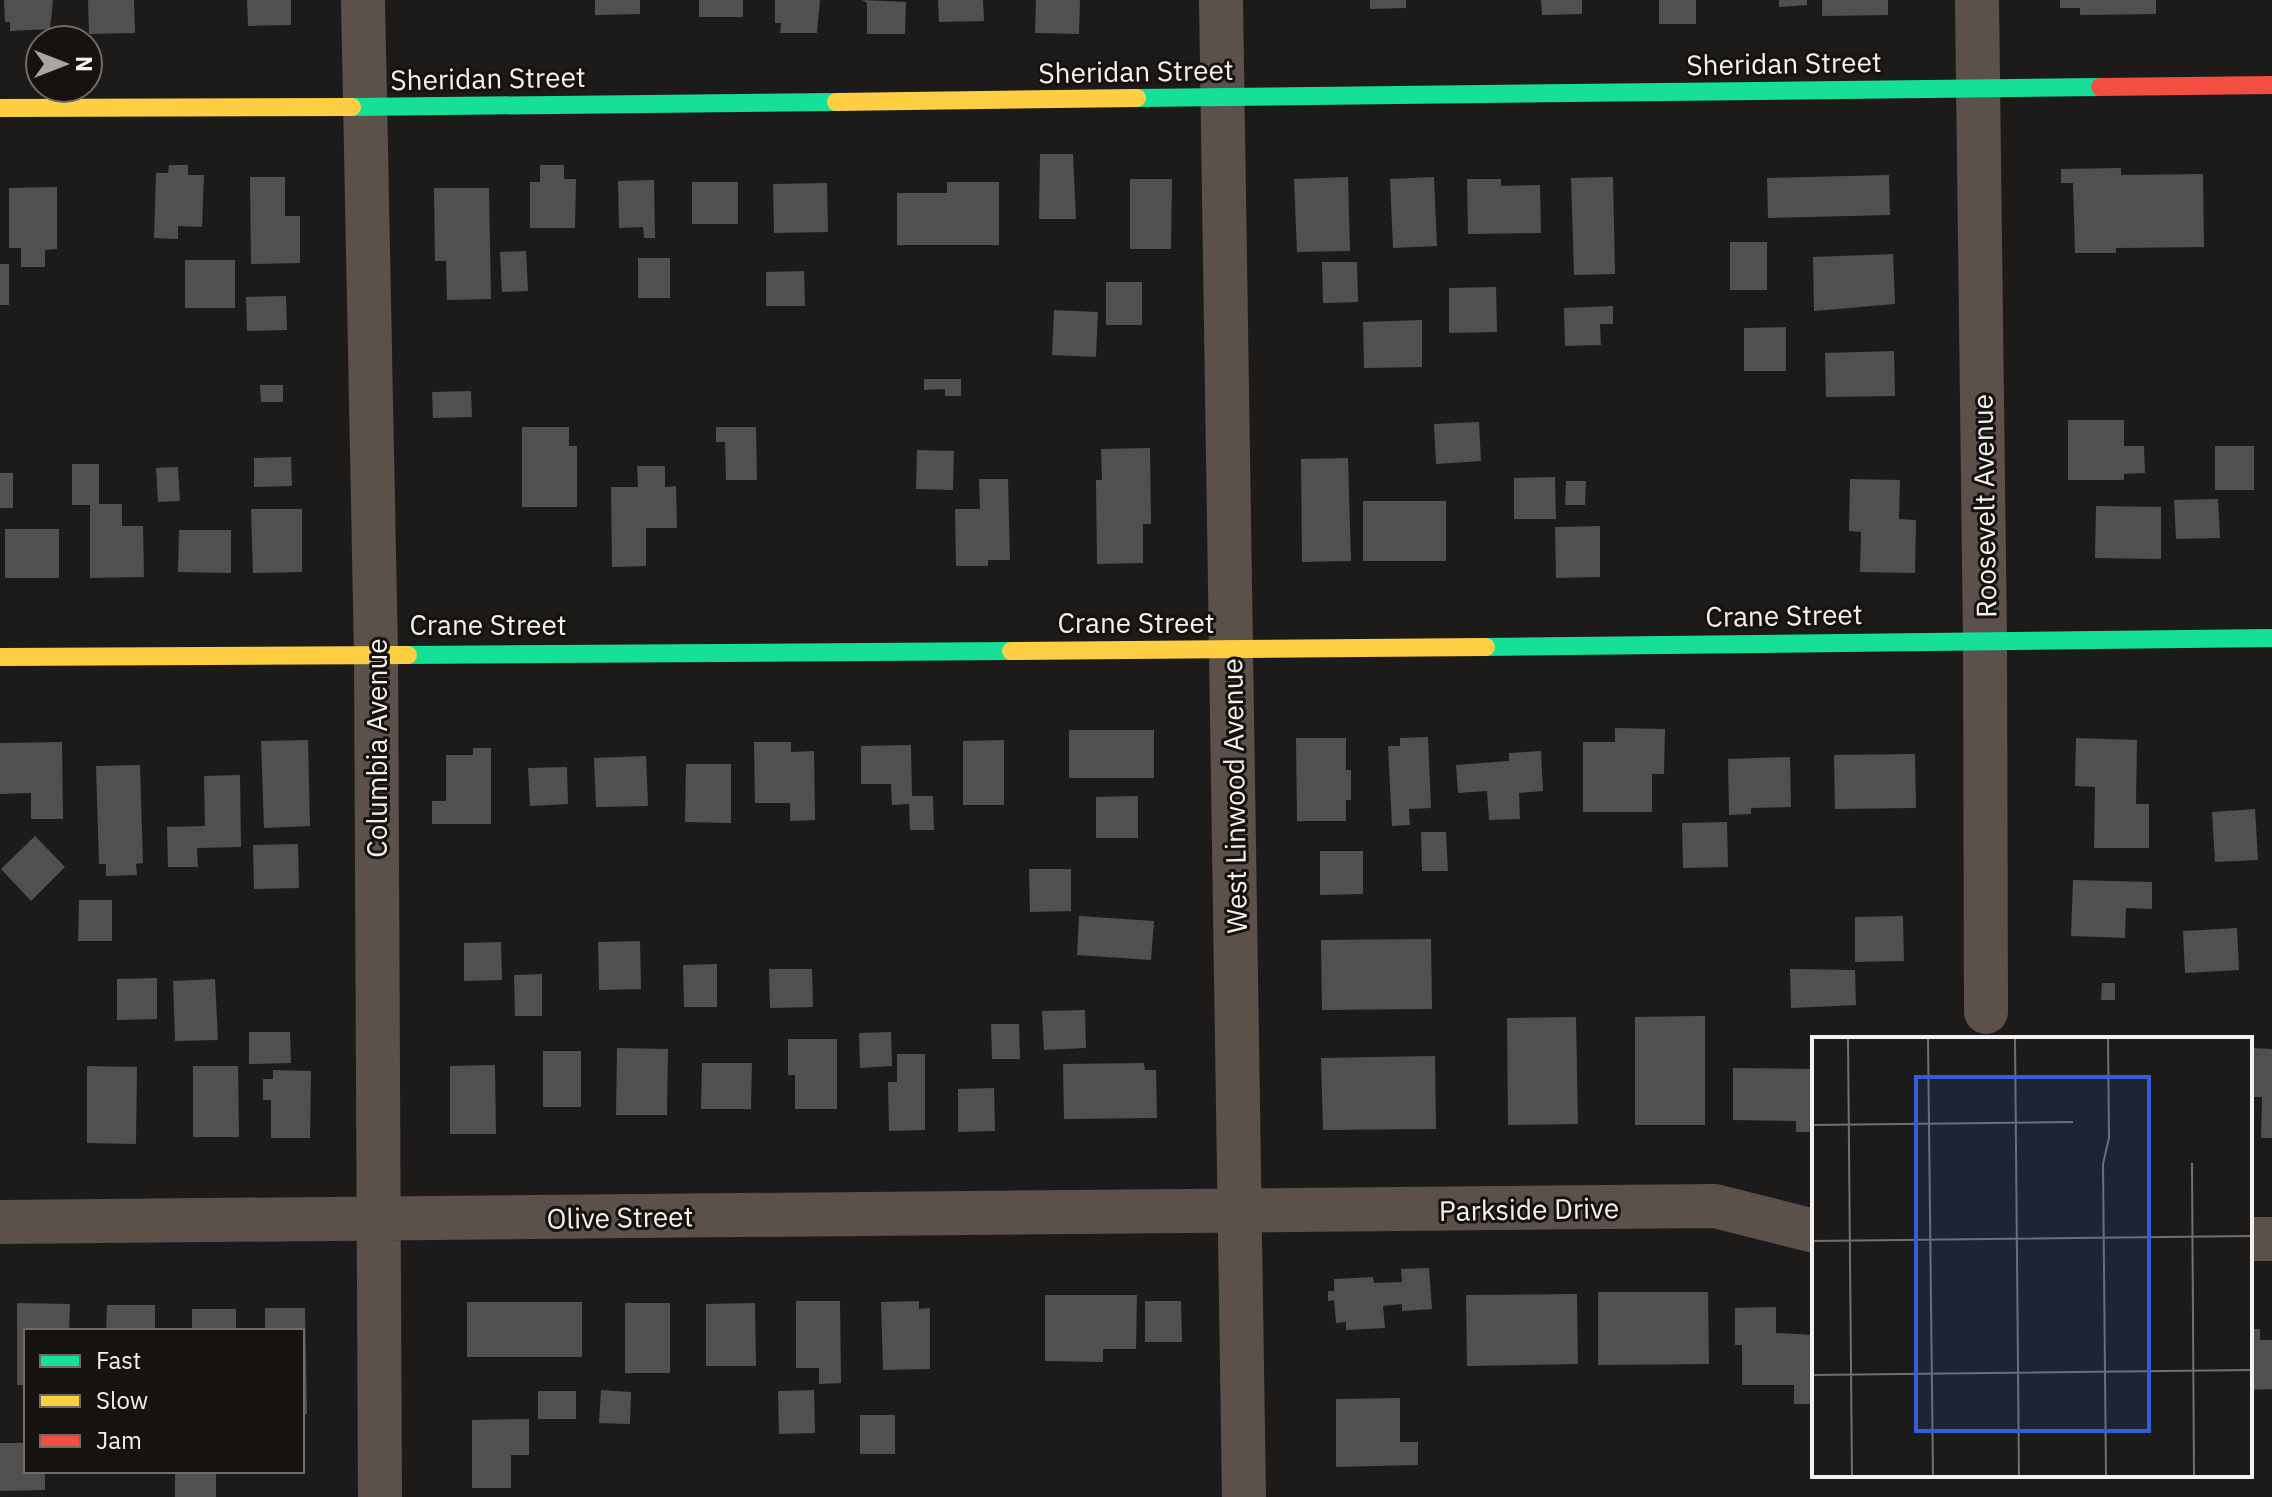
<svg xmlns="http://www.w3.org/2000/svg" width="2272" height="1497" font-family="'IBM Plex Sans',sans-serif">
  <rect width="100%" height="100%" fill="#1d1b19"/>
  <path fill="#52504f" d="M4 0H53L50 29 10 31V22H5Z
    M88 0H134L135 33 89 34Z
    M247 0H291V25L248 26Z
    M595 0H640V14L595 15Z
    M699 0H743V17H699Z
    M775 0H820L817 33H780L781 23H775Z
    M862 0 906 2 905 34H867V3Z
    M938 0H983L984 21 939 22Z
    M1036 0H1080L1079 34 1035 33Z
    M1370 0H1406V8L1370 9Z
    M1541 0H1582V14L1542 15Z
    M1659 0H1696V24H1659Z
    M1779 0H1807V5L1779 7Z
    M1822 0H1888V15L1822 16Z
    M2060 0H2156V14L2080 15V8H2060Z
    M1040 154H1073L1076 219H1039Z
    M169 165H188V175H204L202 227 178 226V239L154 238 156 173H168Z
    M540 165H564V179H576L575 228H530V182H540Z
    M2121 168V175L2203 174 2204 247 2116 248V253H2075L2073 183H2061V169Z
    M1889 175 1890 215 1768 218 1767 178Z
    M250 177H285V216H300V263L251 264Z
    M1348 177 1350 251 1297 252 1294 179Z
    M1434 177 1437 246 1393 248 1390 179Z
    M1613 177 1615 274 1574 275 1571 178Z
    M1130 179H1172L1171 249H1130Z
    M1467 179H1501V186L1540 185 1541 233 1468 234Z
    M654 180 655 238H644L643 227 619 228 618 181Z
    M692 182H738V224H692Z
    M947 182H999V245H897V193H947Z
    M827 183 828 232 774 233 773 184Z
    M57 187V249L45 250V267H21V248H9V188Z
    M434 188H489L491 299 447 300 446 261H435Z
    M1730 242H1767V290H1730Z
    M526 251 528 291 502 292 500 252Z
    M1893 254 1895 304 1814 311 1813 257Z
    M638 258H670V298H638Z
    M185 260H235V308H185Z
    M1322 262H1357L1358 302 1323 303Z
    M0 264H9V305H0Z
    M804 271 805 306H766V272Z
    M1106 282H1142V325H1106Z
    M1496 287 1497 332 1449 333V288Z
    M286 296 287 330 247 331 246 297Z
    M1613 306V324H1600L1601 345 1565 346 1564 308Z
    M1054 310 1098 312 1096 357 1052 355Z
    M1422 320V367L1364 368 1363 322Z
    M1786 327V371H1744V328Z
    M1894 351 1895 396 1826 397 1825 353Z
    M924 379H961V396H945V389L924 390Z
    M260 385H283V402H261Z
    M471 391 472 417 433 418 432 392Z
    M2068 420H2124V446H2144L2145 473 2124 474V480H2068Z
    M1479 422 1481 461 1436 464 1434 424Z
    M522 427H569V446H577V507H522Z
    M716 427H756L757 480H726L725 442H716Z
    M2215 446H2254V490H2215Z
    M1150 448 1151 524H1143V563L1097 564 1096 480H1102L1101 449Z
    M917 450 954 451 953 490 916 489Z
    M291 457 292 486 254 487V458Z
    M1348 458 1351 561 1302 562 1301 459Z
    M72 464H99V504H122V526H143L144 577 90 578V505H72Z
    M637 466H665V487L676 486 677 528H646V566L612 567 611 487H638Z
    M178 467 180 501 158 502 156 468Z
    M0 473H13V508H0Z
    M1555 477 1556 519H1514V478Z
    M979 479H1008L1010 560H988V566H956L955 509H980Z
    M1850 479 1900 480 1899 519 1916 520 1915 573 1860 572 1861 532 1849 531Z
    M1566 481H1586L1585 505H1565Z
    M2218 499 2220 538 2176 539 2174 500Z
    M1363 501H1446V561H1363Z
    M2096 506 2161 507V559L2095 558Z
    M251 509H302V572L253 573Z
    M1600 526V577L1556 578 1555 527Z
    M5 529H59V578H5Z
    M179 530H231V573L178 572Z
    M1615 728 1665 729 1664 774H1652V812H1583V742H1615Z
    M1069 730H1154V778H1069Z
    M1428 737 1431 808 1409 809 1410 825 1392 826 1388 746H1400V738Z
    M1296 738H1346V770H1351V800H1346V821H1297Z
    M2076 738 2137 740 2136 804H2149V848H2094L2095 787 2075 786Z
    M308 740 310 826 264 828 261 741Z
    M1004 740V805H963V741Z
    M62 742 63 819H31V793L0 794V743Z
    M754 742H791V752L814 751 815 820 790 821V803H755Z
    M911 745 912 796H933L934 830H910L909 804 892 805 891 784H861V746Z
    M473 748H491V824H432V801H446V755H473Z
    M1541 751 1543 791 1519 793 1520 819 1489 820 1487 791 1458 793 1456 765 1509 761V753Z
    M1915 754 1916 808 1835 809 1834 755Z
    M646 756 648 806 596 807 594 758Z
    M1790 757 1791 807 1751 808V814L1729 815 1728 759Z
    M686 764H731V823L685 822Z
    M140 765 143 863 136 864 137 875 106 876V864H99L96 766Z
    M567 767 568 804 530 806 528 768Z
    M240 775 241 847 197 848 198 867H168L167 827 205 826 204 776Z
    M1138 796V838H1096V797Z
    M2255 809 2258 860 2215 862 2212 812Z
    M1727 822 1728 867 1683 868 1682 823Z
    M1421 832H1446L1448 871H1422Z
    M35 836 65 867 31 901 1 869Z
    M298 844 299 888 254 889 253 845Z
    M1320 851H1363V894L1320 895Z
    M1029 869H1071V911L1030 912Z
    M2073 880 2152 882V909L2126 908 2125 938 2071 936Z
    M79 900H112V941H78Z
    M1079 916 1154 921 1151 960 1077 955Z
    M1903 916 1904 961 1855 962V917Z
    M2237 928 2239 970 2185 973 2183 931Z
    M1431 939 1432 1009 1322 1010 1321 940Z
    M640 941 641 989 599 990 598 942Z
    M501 942 502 980 464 981V943Z
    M717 964V1007H684L683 965Z
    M769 969H812L813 1007 770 1008Z
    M1790 969 1855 970 1856 1005 1791 1008Z
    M542 974V1016H515L514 975Z
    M157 978V1019L117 1020V979Z
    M215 979 218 1040 175 1041 173 981Z
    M2102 983H2115V1000H2101Z
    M1085 1010 1086 1048 1044 1050 1042 1011Z
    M1705 1016V1125H1635V1017Z
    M1576 1017 1578 1124 1508 1125 1507 1018Z
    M991 1024H1019L1020 1059H992Z
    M249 1032H290L291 1063 249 1064Z
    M891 1032 892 1066 860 1068 859 1033Z
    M788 1039H837V1109H795V1075H788Z
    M617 1048 668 1049 667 1115H616Z
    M2250 1048 2272 1049V1138H2261L2262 1097H2250Z
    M543 1051H581V1107H543Z
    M897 1054H925V1130L889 1131 888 1082H897Z
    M1435 1056 1436 1129 1323 1130 1321 1058Z
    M702 1063H752L751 1109H701Z
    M1144 1063 1145 1070H1156L1157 1118 1064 1119 1063 1064Z
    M495 1065 496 1134H450V1066Z
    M87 1066 137 1067 136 1144 87 1143Z
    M193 1066H238L239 1137H193Z
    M1733 1068 1814 1069V1132H1796V1121L1733 1120Z
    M273 1070 311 1071 310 1138H271V1100H263V1079H273Z
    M994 1088 995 1131 958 1132V1089Z
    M1429 1268 1432 1309 1402 1311V1304L1383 1306 1385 1328 1346 1330V1322L1336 1323 1334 1300 1328 1301V1291H1334V1279L1373 1277 1374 1283 1402 1282 1401 1269Z
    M1598 1292H1708L1709 1364 1598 1365Z
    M1577 1294 1578 1364 1467 1366 1466 1295Z
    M1045 1295H1137L1136 1349H1103V1362L1045 1361Z
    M796 1301H840L841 1383 819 1384V1368H796Z
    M919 1301V1309L930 1308V1369L883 1370 881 1302Z
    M1145 1301H1181L1182 1342H1145Z
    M467 1302H582V1357H467Z
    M17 1303 70 1304 69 1331H26V1385H17Z
    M625 1303H670V1373H625Z
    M755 1303 756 1366H706V1304Z
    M107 1305H155V1331H106Z
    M1776 1307V1333L1814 1335V1404H1794V1385H1742V1345H1735V1308Z
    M265 1308H305L307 1414 302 1415V1331H265Z
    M192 1309H236V1331H192Z
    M2250 1329H2260V1340H2272V1389L2250 1390Z
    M601 1390 631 1392 630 1424 599 1423Z
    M814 1390 815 1433 779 1434 778 1391Z
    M538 1391H576V1419H538Z
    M1400 1398V1442H1418V1465L1336 1467V1399Z
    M860 1415H895V1454H860Z
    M529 1419V1455H511V1488H472V1420Z
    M0 1443H26V1471H45V1490L0 1491Z
    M175 1471H216V1497H175Z"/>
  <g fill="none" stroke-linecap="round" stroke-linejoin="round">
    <path stroke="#5c504b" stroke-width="44" d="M363 0 376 653 380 1497
      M1221 0 1244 1497
      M1977 0 1985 641 1986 1012
      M0 1222 1715 1206 1814 1231
      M2250 1239H2272"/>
    <path stroke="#16e098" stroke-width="18" d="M1137 98 2100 87
      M352 107 836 102
      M1486 647 2272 638
      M408 655 1011 651"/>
    <path stroke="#ffcf43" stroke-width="18" d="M836 102 1137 98
      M0 108 352 107
      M1011 651 1486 647
      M0 657 408 655"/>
    <path stroke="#f24e42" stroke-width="18" d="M2100 87 2272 85"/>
  </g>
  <g text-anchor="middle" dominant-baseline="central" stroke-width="6" stroke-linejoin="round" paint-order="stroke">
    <g font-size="28" fill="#f3f1ef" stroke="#15120f">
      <text transform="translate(1784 63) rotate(-1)">Sheridan Street</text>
      <text transform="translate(1136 71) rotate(-1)">Sheridan Street</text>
      <text transform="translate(488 78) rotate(-1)">Sheridan Street</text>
      <text transform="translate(1984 506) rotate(-91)">Roosevelt Avenue</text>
      <text transform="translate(1784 615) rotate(-1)">Crane Street</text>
      <text x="1136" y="622">Crane Street</text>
      <text x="488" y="624">Crane Street</text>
      <text transform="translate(376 748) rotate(-90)">Columbia Avenue</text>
      <text transform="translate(1234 796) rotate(-91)">West Linwood Avenue</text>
      <text transform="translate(1529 1209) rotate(-1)">Parkside Drive</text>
      <text transform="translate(620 1217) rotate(-1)">Olive Street</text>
    </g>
  </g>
  <g transform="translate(1812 1037)">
    <rect width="440" height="440" fill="#1d1b19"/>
    <path fill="none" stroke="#73716f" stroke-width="2" d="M36 0 40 440M116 0 121 440M203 0 207 440M0 1 104 0M0 88 261 85M380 126 382 440M0 204 440 199M0 338 440 333M294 440 291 127 297 101 296 0"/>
    <path fill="#325eda" fill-opacity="0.15" stroke="#325eda" stroke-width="4" d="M104 40H337V394H104Z"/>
    <rect width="440" height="440" fill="none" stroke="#f3f1ef" stroke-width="4"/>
  </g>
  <rect x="24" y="1329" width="280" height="144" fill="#15120f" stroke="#6e6b69" stroke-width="2"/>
  <rect x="40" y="1355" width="40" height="12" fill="#16e098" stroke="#6e6b69" stroke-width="2"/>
  <text x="96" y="1369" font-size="24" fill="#f3f1ef">Fast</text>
  <rect x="40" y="1395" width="40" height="12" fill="#ffcf43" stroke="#6e6b69" stroke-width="2"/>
  <text x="96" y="1409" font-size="24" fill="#f3f1ef">Slow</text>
  <rect x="40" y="1435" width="40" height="12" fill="#f24e42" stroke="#6e6b69" stroke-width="2"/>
  <text x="96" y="1449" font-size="24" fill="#f3f1ef">Jam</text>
  <g transform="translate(64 64) rotate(90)"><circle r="38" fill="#15120f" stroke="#6e6b69" stroke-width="2"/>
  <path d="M0-6L14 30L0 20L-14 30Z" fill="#a8a6a4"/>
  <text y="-12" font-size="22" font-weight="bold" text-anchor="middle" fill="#f3f1ef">N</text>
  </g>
</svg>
